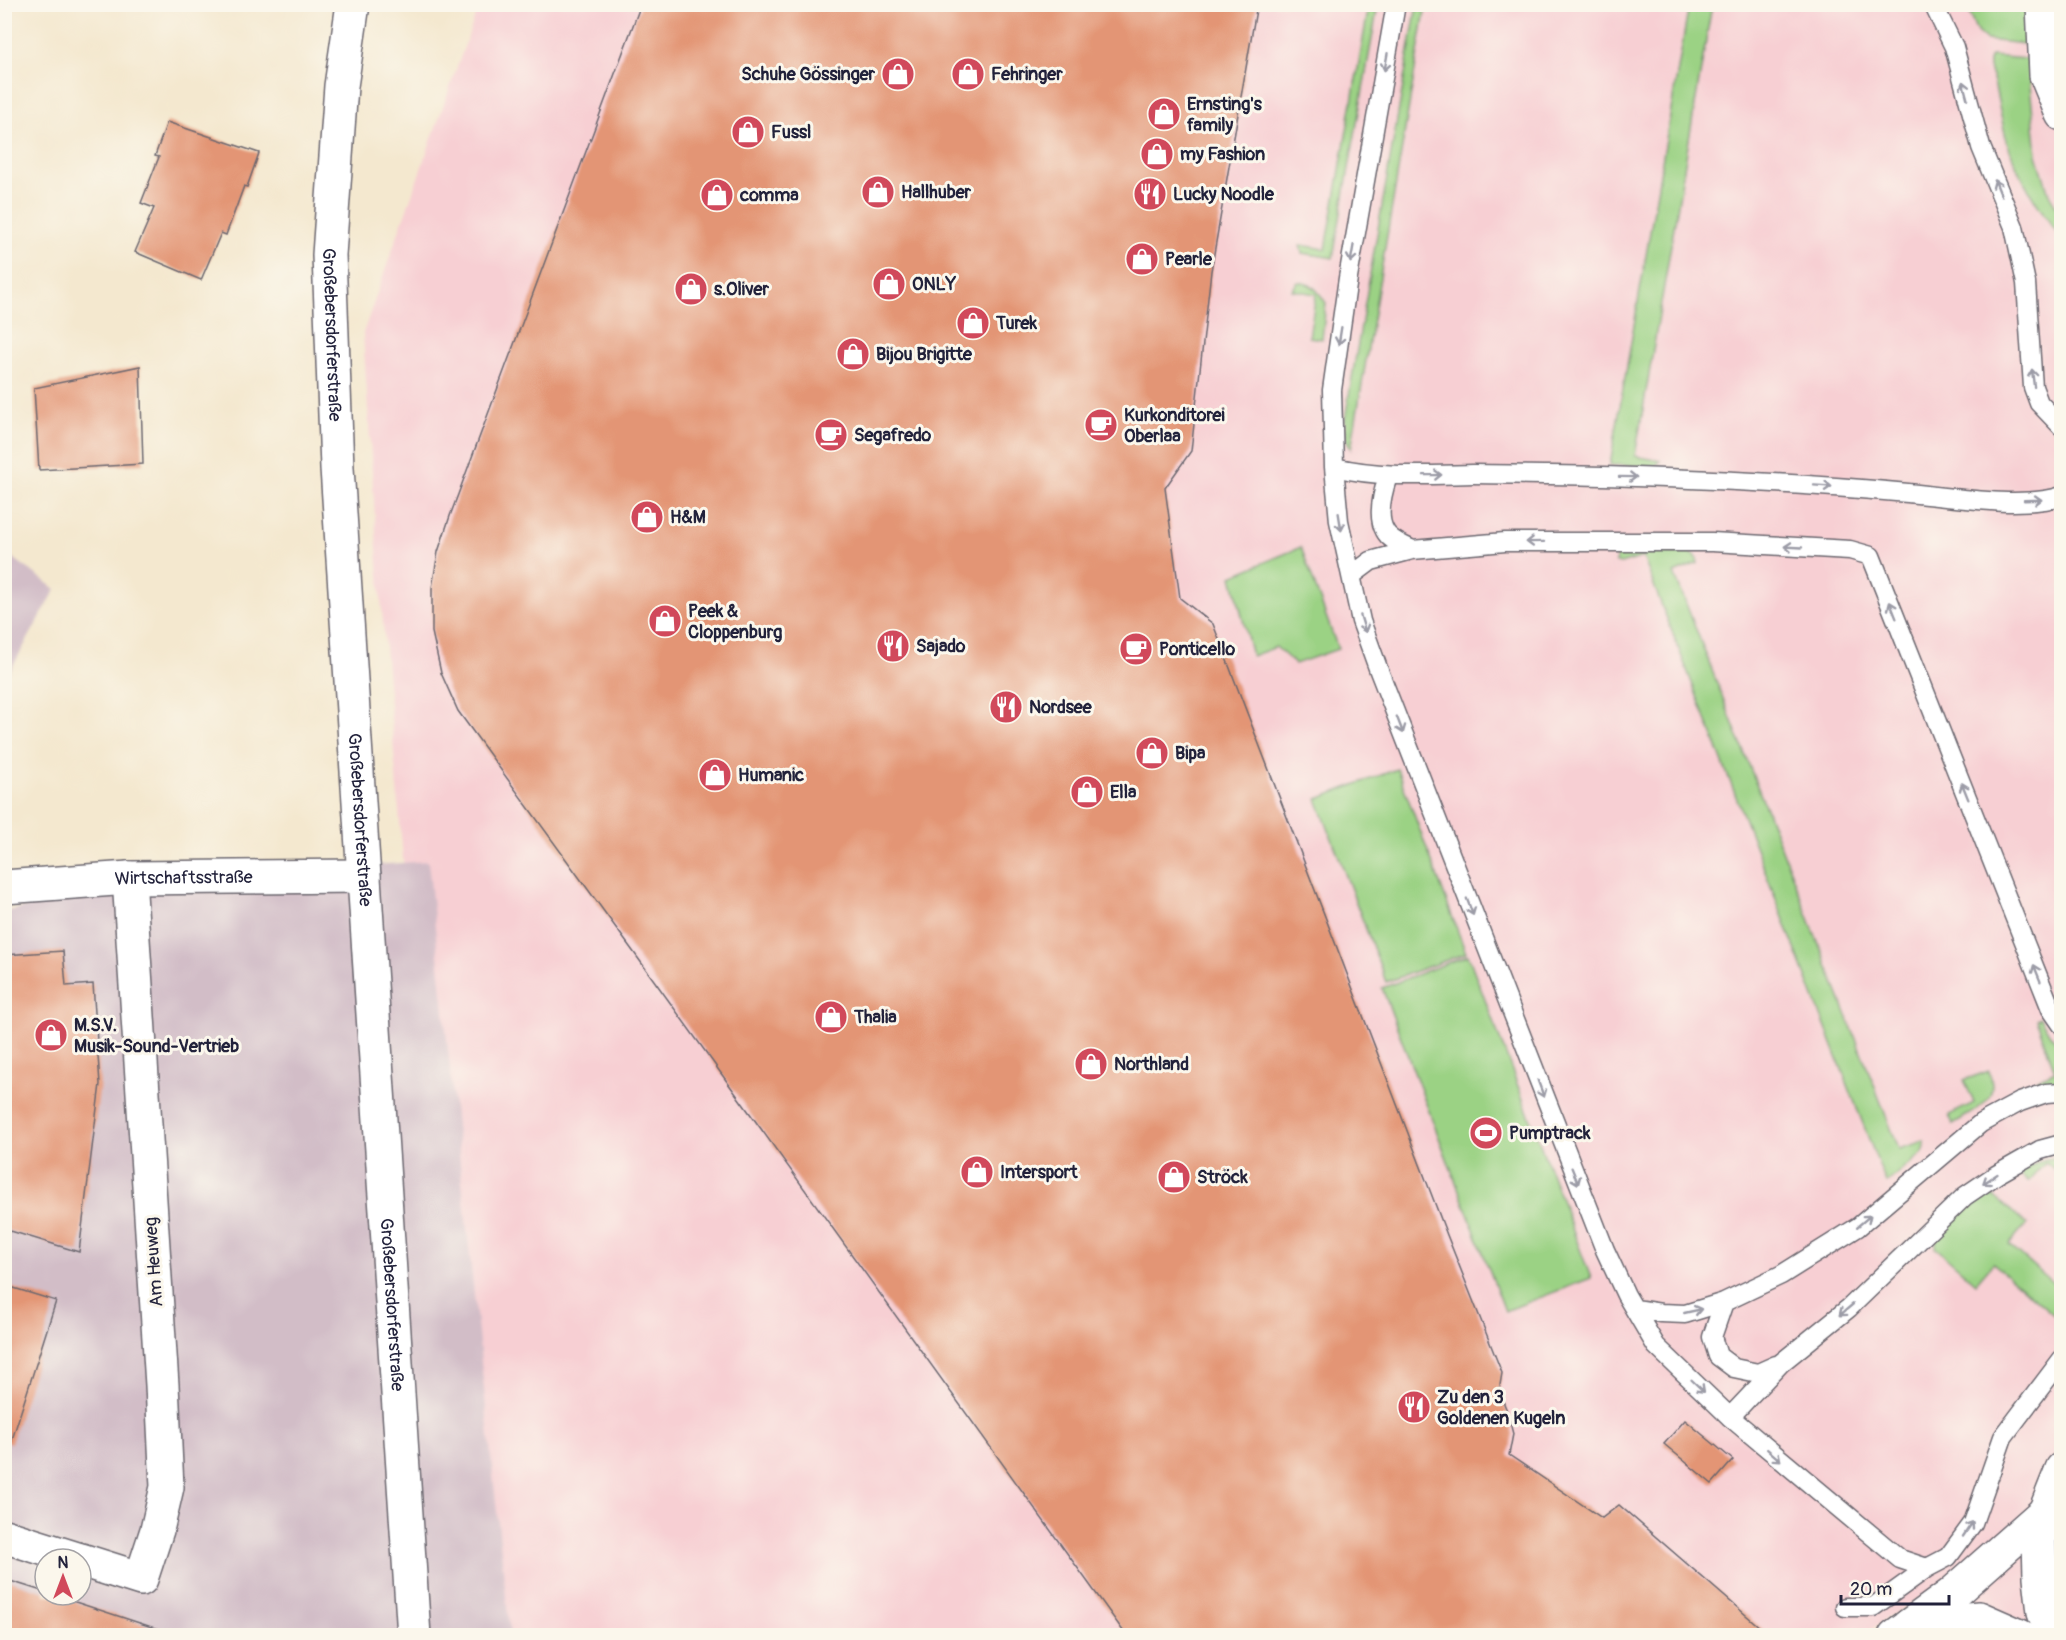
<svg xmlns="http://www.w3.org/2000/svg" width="2066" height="1640" font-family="Pangolin,sans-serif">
  <rect width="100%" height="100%" fill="#fbf7ec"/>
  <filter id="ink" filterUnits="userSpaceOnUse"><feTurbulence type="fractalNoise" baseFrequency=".0167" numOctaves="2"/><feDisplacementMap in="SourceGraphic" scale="12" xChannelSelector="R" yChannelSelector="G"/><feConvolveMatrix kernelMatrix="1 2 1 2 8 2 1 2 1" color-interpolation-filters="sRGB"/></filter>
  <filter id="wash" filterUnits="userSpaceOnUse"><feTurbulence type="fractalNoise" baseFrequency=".008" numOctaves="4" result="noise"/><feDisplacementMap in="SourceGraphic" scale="24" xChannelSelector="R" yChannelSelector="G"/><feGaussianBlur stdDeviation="1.35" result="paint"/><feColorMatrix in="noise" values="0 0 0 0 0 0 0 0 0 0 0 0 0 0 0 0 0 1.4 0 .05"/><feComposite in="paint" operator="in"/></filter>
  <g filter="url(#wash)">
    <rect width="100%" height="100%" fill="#f4e8cf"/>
    <path fill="#f7cfd3" d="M479 5H2061V1635H2015L1919 1598 1861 1636 456 1635 441 1307 378 564 363 333Z"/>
    <path fill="#d2bdc7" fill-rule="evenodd" d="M5 552 56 589 5 680Z
      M428 861 510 1635H5L4 912 127 884ZM45 1559H81V1595H45Z"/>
    <path fill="#9bd284" stroke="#5e7a60" stroke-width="1.5" d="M1369 5H1378L1333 258 1302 253 1300 245 1326 249Z
      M1417 5H1426L1351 449 1346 439 1345 418Z
      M1689 5H1712L1635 456 1661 461 1655 466 1610 465Z
      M1966 5H2029L2034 45 1986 40 1977 32Z
      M1991 56 2026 59 2030 63 2032 69 2030 85 2037 155 2049 194 2061 215V238C2040 210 2017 176 2007 141 2002 123 1999 105 1995 87 1993 76 1985 66 1991 56Z
      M1298 282C1313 283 1318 291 1326 303L1322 339 1309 337 1316 294 1292 290Z
      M1301 547 1338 649 1295 664 1276 647 1252 656 1232 576Z
      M1621 552 1690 553 1696 556 1698 563 1674 573 1899 1149 1924 1141 1925 1147 1923 1153 1886 1183 1643 557 1621 564 1616 563V556Z
      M1397 769 1466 953 1386 982 1317 799Z
      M1468 955 1591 1278 1505 1311 1382 988Z
      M2040 1017 2049 1033 2061 1047V1079L2031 1086 2030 1083 2055 1071 2036 1019Z
      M1989 1071C2001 1102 1975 1110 1953 1124L1949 1115 1974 1103 1964 1080Z
      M2061 1157V1175L2046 1162 2028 1182 2018 1173 2045 1159Z
      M1991 1194 2027 1224 2009 1245 2061 1290V1321L1993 1263 1976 1283 1936 1248V1238L1981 1195Z"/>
    <g id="blocks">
      <path fill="#e39574" d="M641 4H1257L1211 271 1191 451 1165 488 1180 598 1213 624 1447 1235 1502 1373 1499 1391 1507 1411 1513 1434 1509 1455 1602 1518 1619 1505 1769 1635H1126L635 954 458 711 441 673 432 632V588L438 552 450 516Z
        M167 122 259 153 247 187 244 186 226 235 221 233 201 280 135 252 154 208 141 203 159 157 155 156Z
        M140 366 143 464 39 470 34 388Z
        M63 951 66 986 93 984 100 1084 79 1252 4 1229V955Z
        M4 1285 56 1301 11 1443 4 1442Z
        M1685 1420 1733 1460 1712 1484 1664 1444Z
        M4 1579 45 1592V1595H54L161 1630 160 1635H4Z"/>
    </g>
  </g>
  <g filter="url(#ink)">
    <use href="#blocks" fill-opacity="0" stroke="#6c676f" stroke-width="1.5"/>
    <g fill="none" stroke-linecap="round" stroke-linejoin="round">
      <defs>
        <path id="lane" d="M1396 4 1348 278 1332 390 1334 467 1339 521 1361 621 1379 671 1605 1250 1626 1295 1656 1346 1730 1417 1900 1559 1927 1568
          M1933 4 1954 47 1981 147 2014 227 2026 283 2033 387 2039 403 2062 427
          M1334 467C1381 478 1425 475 1473 474 1499 474 1525 475 1550 475 1670 477 1789 482 1908 493 1950 497 2023 509 2062 496
          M1388 476C1383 491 1376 516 1385 531 1390 541 1404 545 1412 550
          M1351 576 1371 561 1412 550 1505 542H1712L1850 550 1871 556 2051 1009 2062 1025
          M1724 1302 1712 1337 1718 1356 1734 1368 1758 1373 1776 1365
          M1635 1309 1661 1313 1685 1314 1724 1302 1781 1275 1858 1227 1981 1123 2020 1102 2046 1093 2062 1092
          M1730 1417 1781 1363 1849 1308 1965 1196 1996 1175 2040 1150 2062 1144
          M1845 1607H1873L1927 1568 1948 1557 1973 1523 2003 1437 2062 1359"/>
        <g id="street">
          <path d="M2043 4 2046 75 2062 114"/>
          <path id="s1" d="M4 887 129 878 364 876"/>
          <path d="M4 1536 77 1559"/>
          <path d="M81 1560 141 1579 157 1530 167 1487 162 1385 129 878"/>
          <path d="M1910 1625 1979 1618 2020 1636"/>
          <path d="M1895 1636 1952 1594 2045 1512"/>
          <path d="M2055 1636 2044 1613 2040 1577 2039 1540 2045 1512 2062 1469"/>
        </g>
        <g id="secondary">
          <path id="s2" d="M353 4 341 86 329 255 337 468 414 1636"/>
        </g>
      </defs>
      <use href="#lane" stroke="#6c676f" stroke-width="21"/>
      <use href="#street" stroke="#6c676f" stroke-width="36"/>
      <use href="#secondary" stroke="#6c676f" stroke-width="36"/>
      <use href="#lane" stroke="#fff" stroke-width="18"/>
      <use href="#street" stroke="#fff" stroke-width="33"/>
      <use href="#secondary" stroke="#fff" stroke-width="33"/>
    </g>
    <defs><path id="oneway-shaft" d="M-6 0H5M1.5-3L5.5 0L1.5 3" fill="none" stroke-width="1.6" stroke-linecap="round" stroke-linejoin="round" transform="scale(1.5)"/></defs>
    <g stroke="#9c9ca7">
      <use href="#oneway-shaft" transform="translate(1386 62) rotate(100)"/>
      <use href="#oneway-shaft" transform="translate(1965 90) rotate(-105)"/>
      <use href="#oneway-shaft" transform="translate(1998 188) rotate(-112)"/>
      <use href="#oneway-shaft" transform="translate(1352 254) rotate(100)"/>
      <use href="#oneway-shaft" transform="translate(1340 336) rotate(99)"/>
      <use href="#oneway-shaft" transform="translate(2033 378) rotate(-97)"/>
      <use href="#oneway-shaft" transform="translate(1433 475) rotate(-1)"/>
      <use href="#oneway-shaft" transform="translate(1628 477) rotate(1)"/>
      <use href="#oneway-shaft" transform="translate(1823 486) rotate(4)"/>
      <use href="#oneway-shaft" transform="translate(2033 500) rotate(-2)"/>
      <use href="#oneway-shaft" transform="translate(1340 522) rotate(81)"/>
      <use href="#oneway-shaft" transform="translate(1535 542) rotate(179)"/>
      <use href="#oneway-shaft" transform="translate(1793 547) rotate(-177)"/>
      <use href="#oneway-shaft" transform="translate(1893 610) rotate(-112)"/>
      <use href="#oneway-shaft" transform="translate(1363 624) rotate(73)"/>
      <use href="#oneway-shaft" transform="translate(1400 725) rotate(69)"/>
      <use href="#oneway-shaft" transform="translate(1965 791) rotate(-112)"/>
      <use href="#oneway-shaft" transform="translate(1470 907) rotate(69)"/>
      <use href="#oneway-shaft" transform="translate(2037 973) rotate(-112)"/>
      <use href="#oneway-shaft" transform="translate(1541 1089) rotate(69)"/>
      <use href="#oneway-shaft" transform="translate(1575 1176) rotate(68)"/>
      <use href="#oneway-shaft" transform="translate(1990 1179) rotate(146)"/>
      <use href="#oneway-shaft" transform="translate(1864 1221) rotate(-40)"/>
      <use href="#oneway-shaft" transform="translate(1846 1310) rotate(140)"/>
      <use href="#oneway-shaft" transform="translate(1693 1311) rotate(-13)"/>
      <use href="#oneway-shaft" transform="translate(1698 1386) rotate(44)"/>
      <use href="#oneway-shaft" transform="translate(1774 1455) rotate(41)"/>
      <use href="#oneway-shaft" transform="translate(1968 1529) rotate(-56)"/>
    </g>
  </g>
  <defs>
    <symbol id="shop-disc" viewBox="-11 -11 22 22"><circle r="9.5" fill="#d1495b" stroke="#fbf7ec"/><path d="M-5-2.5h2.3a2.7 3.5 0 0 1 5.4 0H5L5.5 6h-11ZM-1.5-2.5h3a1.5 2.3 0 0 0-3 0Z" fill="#fff"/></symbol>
    <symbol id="restaurant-disc" viewBox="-11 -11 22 22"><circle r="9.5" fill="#d1495b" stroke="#fbf7ec"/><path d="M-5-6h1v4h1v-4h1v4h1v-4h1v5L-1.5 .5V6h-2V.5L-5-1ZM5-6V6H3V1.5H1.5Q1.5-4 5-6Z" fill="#fff"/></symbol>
    <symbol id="cafe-disc" viewBox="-11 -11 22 22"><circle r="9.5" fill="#d1495b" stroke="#fbf7ec"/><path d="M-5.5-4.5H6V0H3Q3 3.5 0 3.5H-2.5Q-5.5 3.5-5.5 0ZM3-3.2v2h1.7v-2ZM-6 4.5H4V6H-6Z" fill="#fff"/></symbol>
    <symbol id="stadium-disc" viewBox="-11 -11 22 22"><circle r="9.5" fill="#d1495b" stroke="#fbf7ec"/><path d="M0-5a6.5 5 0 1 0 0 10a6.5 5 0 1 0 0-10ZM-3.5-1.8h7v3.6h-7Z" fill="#fff"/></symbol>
  </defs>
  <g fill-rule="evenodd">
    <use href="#shop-disc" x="879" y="55" width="38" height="38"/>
    <use href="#shop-disc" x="949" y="55" width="38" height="38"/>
    <use href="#shop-disc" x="1145" y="95" width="38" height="38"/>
    <use href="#shop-disc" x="729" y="113" width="38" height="38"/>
    <use href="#shop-disc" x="1138" y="135" width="38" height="38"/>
    <use href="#shop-disc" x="859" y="173" width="38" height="38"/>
    <use href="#restaurant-disc" x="1131" y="175" width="38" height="38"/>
    <use href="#shop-disc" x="698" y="176" width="38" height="38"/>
    <use href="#shop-disc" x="1123" y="240" width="38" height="38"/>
    <use href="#shop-disc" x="870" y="265" width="38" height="38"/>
    <use href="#shop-disc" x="672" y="270" width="38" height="38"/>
    <use href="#shop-disc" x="954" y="304" width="38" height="38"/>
    <use href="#shop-disc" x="834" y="335" width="38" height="38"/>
    <use href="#cafe-disc" x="1082" y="406" width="38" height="38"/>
    <use href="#cafe-disc" x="812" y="416" width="38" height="38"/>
    <use href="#shop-disc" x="628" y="498" width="38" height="38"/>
    <use href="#shop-disc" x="646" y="602" width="38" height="38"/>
    <use href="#restaurant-disc" x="874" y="627" width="38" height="38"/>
    <use href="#cafe-disc" x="1117" y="630" width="38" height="38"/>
    <use href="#restaurant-disc" x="987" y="688" width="38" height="38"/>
    <use href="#shop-disc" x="1133" y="734" width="38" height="38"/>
    <use href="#shop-disc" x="696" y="756" width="38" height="38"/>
    <use href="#shop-disc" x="1068" y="773" width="38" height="38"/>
    <use href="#shop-disc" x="812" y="998" width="38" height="38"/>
    <use href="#shop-disc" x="32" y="1016" width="38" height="38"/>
    <use href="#shop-disc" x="1072" y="1045" width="38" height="38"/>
    <use href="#stadium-disc" x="1467" y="1114" width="38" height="38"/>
    <use href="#shop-disc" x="958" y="1153" width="38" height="38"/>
    <use href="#shop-disc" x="1155" y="1158" width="38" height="38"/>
    <use href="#restaurant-disc" x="1395" y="1388" width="38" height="38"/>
  </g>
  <g text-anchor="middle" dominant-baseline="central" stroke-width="6" stroke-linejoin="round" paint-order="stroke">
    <g font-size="18" font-weight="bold" fill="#22223b" stroke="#fbf7ec" text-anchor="start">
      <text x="875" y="74" text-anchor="end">Schuhe Gössinger</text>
      <text x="991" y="74">Fehringer</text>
      <text x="1187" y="104">Ernsting's<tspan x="1187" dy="21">family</tspan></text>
      <text x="771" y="132">Fussl</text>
      <text x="1180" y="154">my Fashion</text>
      <text x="901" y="192">Hallhuber</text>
      <text x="1173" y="194">Lucky Noodle</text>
      <text x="740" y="195">comma</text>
      <text x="1165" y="259">Pearle</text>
      <text x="912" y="284">ONLY</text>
      <text x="714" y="289">s.Oliver</text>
      <text x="996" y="323">Turek</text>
      <text x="876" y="354">Bijou Brigitte</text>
      <text x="1124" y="415">Kurkonditorei<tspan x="1124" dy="21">Oberlaa</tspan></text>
      <text x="854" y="435">Segafredo</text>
      <text x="670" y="517">H&amp;M</text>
      <text x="688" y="611">Peek &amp;<tspan x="688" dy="21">Cloppenburg</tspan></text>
      <text x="916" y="646">Sajado</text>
      <text x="1159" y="649">Ponticello</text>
      <text x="1029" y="707">Nordsee</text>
      <text x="1175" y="753">Bipa</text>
      <text x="738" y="775">Humanic</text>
      <text x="1110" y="792">Ella</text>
      <text x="854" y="1017">Thalia</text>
      <text x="74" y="1025">M.S.V.<tspan x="74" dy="21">Musik-Sound-Vertrieb</tspan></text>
      <text x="1114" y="1064">Northland</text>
      <text x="1509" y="1133">Pumptrack</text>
      <text x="1000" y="1172">Intersport</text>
      <text x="1197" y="1177">Ströck</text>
      <text x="1437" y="1397">Zu den 3<tspan x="1437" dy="21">Goldenen Kugeln</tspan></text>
    </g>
    <g font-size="18" fill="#22223b" stroke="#fbf7ec">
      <text stroke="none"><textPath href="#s2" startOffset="332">Großebersdorferstraße</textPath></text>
      <text stroke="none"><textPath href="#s2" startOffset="818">Großebersdorferstraße</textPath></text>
      <text stroke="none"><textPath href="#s1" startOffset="180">Wirtschaftsstraße</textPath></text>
      <text transform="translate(154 1262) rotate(-94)">Am Heuweg</text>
      <text stroke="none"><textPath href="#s2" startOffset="1304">Großebersdorferstraße</textPath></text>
    </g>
  </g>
  <rect width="2066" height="1640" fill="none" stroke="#fbf7ec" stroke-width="24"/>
  <g transform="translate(63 1577)"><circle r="28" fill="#fbf7ec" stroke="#a4a2a5" stroke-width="1.5"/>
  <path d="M0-4.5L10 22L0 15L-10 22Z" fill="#d1495b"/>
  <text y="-9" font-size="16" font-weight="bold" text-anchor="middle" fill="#22223b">N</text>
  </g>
  <path d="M1841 1595v9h108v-9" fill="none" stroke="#22223b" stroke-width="3"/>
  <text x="1850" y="1595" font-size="18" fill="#22223b" stroke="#fbf7ec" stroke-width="4.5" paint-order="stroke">20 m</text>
</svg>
